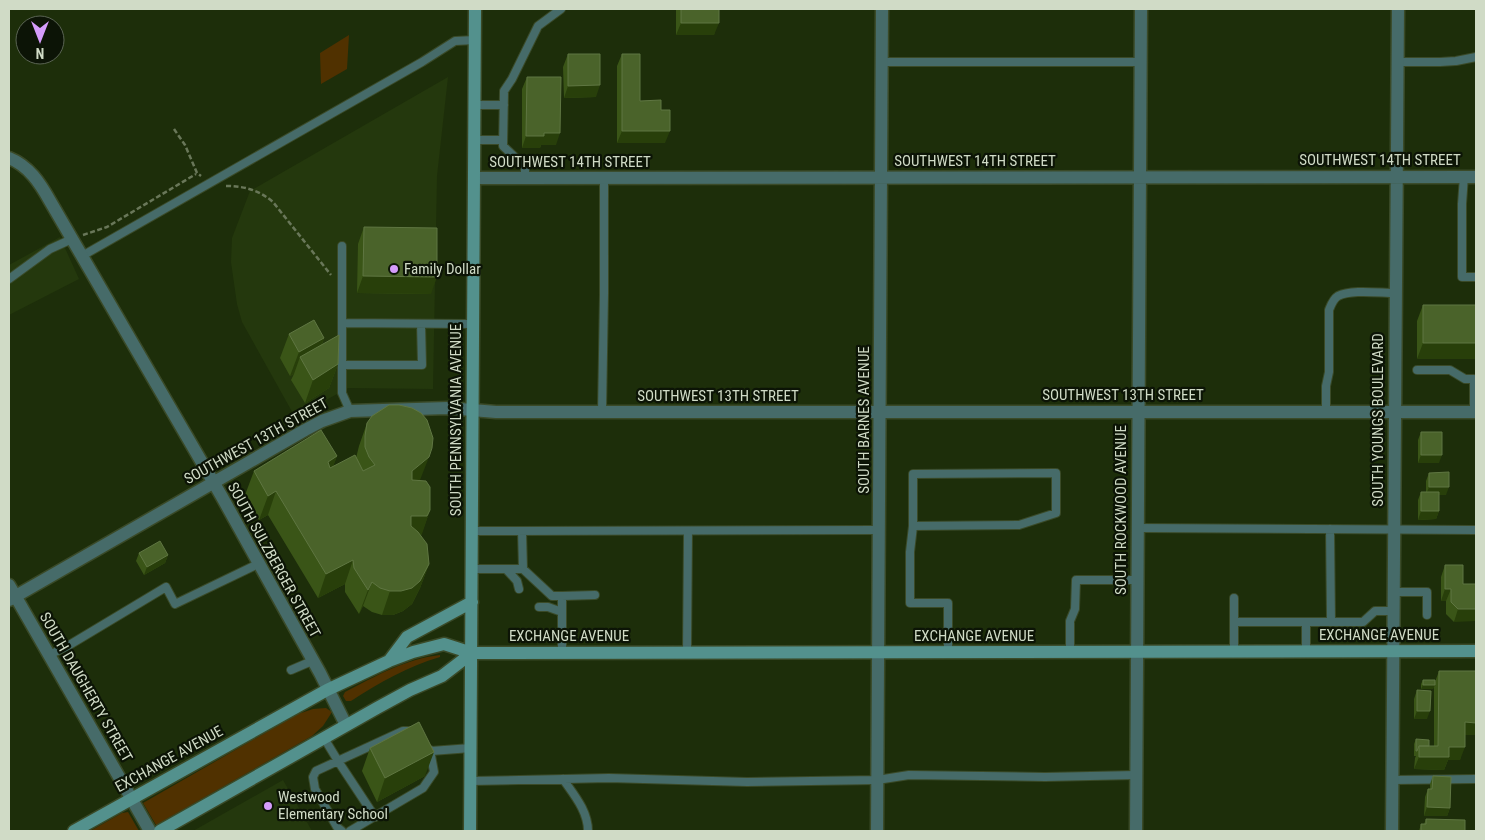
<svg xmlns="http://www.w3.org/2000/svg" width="1485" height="840" font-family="'Roboto Condensed',sans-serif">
  <rect width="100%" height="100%" fill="#1d2e0a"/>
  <path fill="#24380d" d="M448 77 437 176 433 389 348 388 295 417 242 322 237 304 231 262 232 238 250 191Z
    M60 237 79 279 9 315V265Z
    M283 780 312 831H193Z"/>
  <path fill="#503100" d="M349 35 347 69 321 84 320 53Z
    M440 655V657C408 666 379 683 351 701H346L343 696 345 692C376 676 405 659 440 655Z
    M326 708 332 712 323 726 312 736 156 825 143 803 298 714 313 709Z
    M128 812 139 831H90L122 813Z"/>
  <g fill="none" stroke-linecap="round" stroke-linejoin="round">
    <defs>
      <path id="lane" d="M882 62H1140
        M1397 62H1440L1456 61 1476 57
        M475 105H504
        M475 140H503
        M1464 176 1462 204V277H1476
        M525 178V161H519L503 146 504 91 512 79 538 26 561 9
        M342 246V393L350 411
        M82 256 422 62 455 41 475 40
        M9 279 50 249 72 239
        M342 323 473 324
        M342 365H422L421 324
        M1417 370H1450L1465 379H1474V412
        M1326 411V386L1329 372V310C1331 305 1333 299 1338 296 1351 289 1380 293 1395 293
        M602 412 604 294V178
        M913 526 1019 525 1056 513V473L913 474V526L910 552V603H948V652
        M1137 528 1476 530
        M1330 529 1331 622
        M471 531 880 530
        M522 531 523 569
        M471 569H506L517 581 519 589
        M506 569H523L552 596H562
        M1392 592H1427V615
        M1234 598V652
        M539 607H548L562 612V652
        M562 612V596L595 595
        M1234 622H1363L1375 611H1392
        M1306 622V652
        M687 652 688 531
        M1070 652V621L1075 609 1076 580H1138
        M49 655 66 647 166 587 175 604 258 564
        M291 670 312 661
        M324 738 338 761 375 817
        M431 751 471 748
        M563 779C574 795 588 811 588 831
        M1392 780 1476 779
        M471 781 609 778 747 782 877 780 909 775 1045 777 1136 775
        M342 831 337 827 315 789 313 777 316 771 403 731H410
        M350 831 423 788 434 772 430 750"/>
      <path id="street" d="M9 158C29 166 40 183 50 201L222 497 320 673 346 725
        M475 178 1476 177
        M9 585 150 831
        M9 600 305 430 322 421 350 411 448 408 496 412H1476
        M877 831 882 9
        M1136 831 1141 9
        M1392 831 1398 9"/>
      <path id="secondary" d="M389 661 407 637 472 602
        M74 831 327 690 389 661 413 652 444 644 472 653 1476 651
        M160 831 377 708 410 690 442 676 472 653
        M470 831 475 9"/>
    </defs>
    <use href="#lane" stroke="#3a4a28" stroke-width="10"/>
    <use href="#street" stroke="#3a4a28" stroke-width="15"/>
    <use href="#secondary" stroke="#3a4a28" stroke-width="15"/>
    <path stroke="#697759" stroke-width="2.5" stroke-dasharray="5 2.5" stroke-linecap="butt" d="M174 129 185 145 197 173 201 176
      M226 186C244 186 259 190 273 202L331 275
      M83 235 107 227 196 174"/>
    <use href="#lane" stroke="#466b69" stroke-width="8"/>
    <use href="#street" stroke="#466b69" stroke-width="12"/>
    <use href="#secondary" stroke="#53918d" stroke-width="12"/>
  </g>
  <path fill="#3a5517" d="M676 9H719L714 35H676Z
    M568 54 596 97 564 98 563 67Z
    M622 54 640 101 661 110 665 143H617V66Z
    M527 77 556 145H541L540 148H522V89Z
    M364 227 431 294 357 293 358 244Z
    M1423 305H1476L1417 359V321Z
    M289 334 324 338 322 344 338 364 329 388 305 403 291 380 294 374 290 376 280 358Z
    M367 423 420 480 430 510 421 535 429 564 420 588 412 604 403 611 393 615H382L372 612 363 606 359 614 345 592V584L318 598 268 515 259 520 245 495 254 471 337 456 333 466 356 458 359 446Z
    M1421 432 1439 463H1418V440Z
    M1429 473 1446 495H1439V511L1436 519 1418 520V500L1421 492H1426V481Z
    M139 553 168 555 165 563 144 575 136 561Z
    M1445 565 1463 584H1476L1454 622 1446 614V601H1441V577Z
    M1439 671H1476V735H1465L1460 760H1448L1444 770 1414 769 1415 758 1416 756H1414V744L1416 739 1429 746H1434V686L1433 689H1421V684L1423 680 1435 682Z
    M1417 690 1427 719H1414V699Z
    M370 748 425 776 377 802 362 771Z
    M1433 776 1450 808 1447 816H1424L1425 797 1428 789H1430V784Z
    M1426 819 1465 831H1419L1421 824H1424Z"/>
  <path fill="#283f0a" d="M681 23H719L714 35H676Z
    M600 85 596 97 564 98 568 86Z
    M622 131H670L665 143H617Z
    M544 133H560L556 145H541L540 148H522L526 136Z
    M363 276 437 277 431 294 357 293Z
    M324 338 315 362 300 357 294 374 290 376 299 352Z
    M1423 343H1476V359H1417Z
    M338 364 329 388 305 403 313 380Z
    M1421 455H1442L1439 463H1418Z
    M337 456 328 480V462Z
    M429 457 420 480 404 495 412 471Z
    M1429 487H1449L1446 495H1426Z
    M276 491 268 515 259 520 268 496Z
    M430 510 422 534 418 540H402L411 516Z
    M1421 511H1439L1436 519 1418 520Z
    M168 555 165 563 144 575 147 567Z
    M353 560 345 584 318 598 326 574Z
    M429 564 420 588 412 604 403 611 393 615H382L390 591Z
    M372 582 363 606 359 614 368 590Z
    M1445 589H1451L1446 601H1441Z
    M1458 609H1476V621L1454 622Z
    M1423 685H1435L1433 689H1421Z
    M1417 711H1430L1427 719H1414Z
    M1465 722 1476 723V735H1461Z
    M1449 747H1465L1460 760H1448L1444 770 1414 769 1419 757Z
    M434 752 425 776 377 802 385 778Z
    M1427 807 1450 808 1447 816H1424Z"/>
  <path fill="#4a632a" stroke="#5f7642" d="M681 9H719V23H681Z
    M568 54H600V85L568 86Z
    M622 54H640V101L661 100V110H670V131H622Z
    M527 77H561L560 133H544V136H526Z
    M364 227 437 228V277L363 276Z
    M1423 305H1476V343H1423Z
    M314 320 324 338 299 352 289 334Z
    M339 335 338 364 313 380 300 357Z
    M389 405H399L412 408 421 413 427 420 433 438 432 448 429 457 412 471V480L426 481 430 487V510L427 516H411V526L418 532 427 544 429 564 420 581 412 588 401 591H390L380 588 372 582 368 590 354 568 353 560 326 574 276 491 268 496 254 471 321 430 337 456 328 462 330 468 355 455 363 471 375 465 369 457 365 447V436L367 423 372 416Z
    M1421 432H1442V455H1421Z
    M1449 472V487H1429V473Z
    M1421 492H1439V511H1421Z
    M160 541 168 555 147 567 139 553Z
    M1445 565H1463V584H1476V609H1458L1451 602V589H1445Z
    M1439 671H1476V723L1465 722V747H1449V757H1419V746H1438Z
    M1423 680H1435V685H1423Z
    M1417 690 1431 691 1430 711H1417Z
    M419 722 434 752 385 778 370 748Z
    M1416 739 1429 740V746H1419L1417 751H1416Z
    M1433 776 1451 777 1450 808 1427 807 1428 789H1432Z
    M1426 819 1465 820V831H1421V824H1426Z"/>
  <g fill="#d59cfb" stroke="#0c1406" stroke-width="2">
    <circle cx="394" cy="269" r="5"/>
    <circle cx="268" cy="806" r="5"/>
  </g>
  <g text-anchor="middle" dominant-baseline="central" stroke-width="4.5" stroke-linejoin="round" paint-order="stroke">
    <g font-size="15" fill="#d0dbc6" stroke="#0c1406">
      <text x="1380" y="160">SOUTHWEST 14TH STREET</text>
      <text x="975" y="161">SOUTHWEST 14TH STREET</text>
      <text x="570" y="162">SOUTHWEST 14TH STREET</text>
      <text x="1123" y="395">SOUTHWEST 13TH STREET</text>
      <text x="718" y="396">SOUTHWEST 13TH STREET</text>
      <text transform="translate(456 420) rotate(-90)">SOUTH PENNSYLVANIA AVENUE</text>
      <text transform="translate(864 420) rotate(-90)">SOUTH BARNES AVENUE</text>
      <text transform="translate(1378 420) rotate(-90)">SOUTH YOUNGS BOULEVARD</text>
      <text transform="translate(256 441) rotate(-29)">SOUTHWEST 13TH STREET</text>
      <text transform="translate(1121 510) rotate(-90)">SOUTH ROCKWOOD AVENUE</text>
      <text transform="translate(274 560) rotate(61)">SOUTH SULZBERGER STREET</text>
      <text x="1379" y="635">EXCHANGE AVENUE</text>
      <text x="569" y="636">EXCHANGE AVENUE</text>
      <text x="974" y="636">EXCHANGE AVENUE</text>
      <text transform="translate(86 687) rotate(60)">SOUTH DAUGHERTY STREET</text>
      <text transform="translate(169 759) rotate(-29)">EXCHANGE AVENUE</text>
    </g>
    <g font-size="15" fill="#d0dbc6" stroke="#0c1406" text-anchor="start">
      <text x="404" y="269">Family Dollar</text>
      <text x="278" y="797">Westwood<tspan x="278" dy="17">Elementary School</tspan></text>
    </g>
  </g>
  <rect width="1485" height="840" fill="none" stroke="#d0dbc6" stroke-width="20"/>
  <g transform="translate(40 40) rotate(180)"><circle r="24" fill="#0c1406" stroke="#5a6453"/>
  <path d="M0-4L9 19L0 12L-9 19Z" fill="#d59cfb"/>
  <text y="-8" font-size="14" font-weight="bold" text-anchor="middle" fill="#d0dbc6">N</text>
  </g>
</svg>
